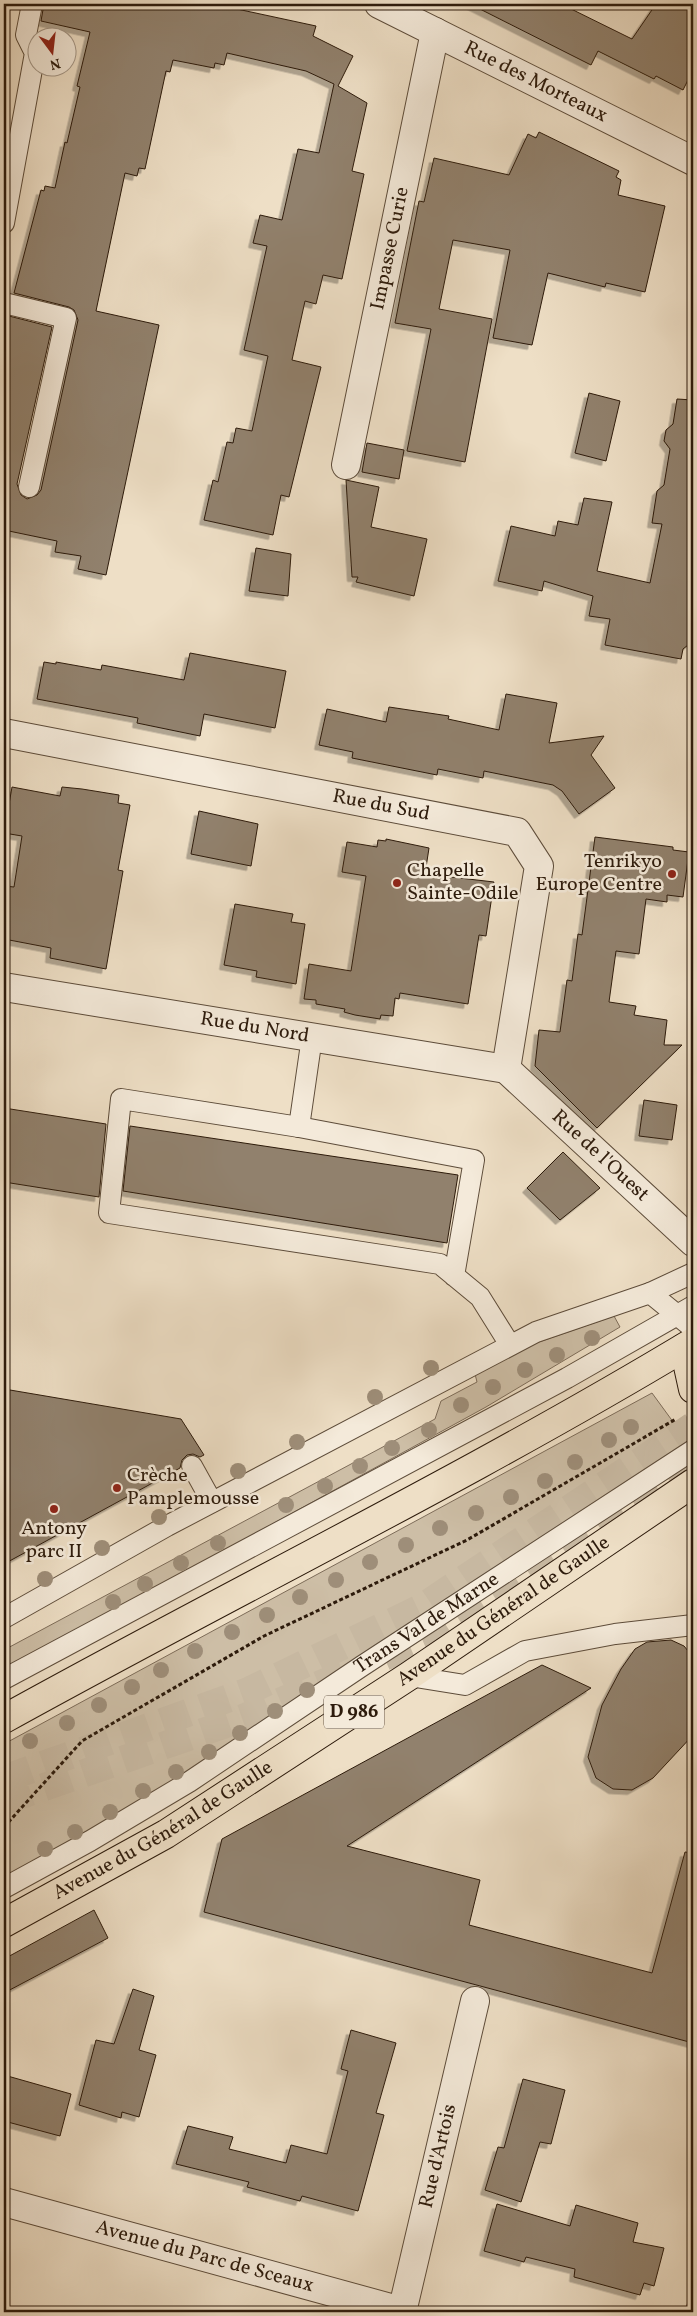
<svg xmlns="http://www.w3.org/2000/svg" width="697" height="2316" font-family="Vollkorn,serif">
  <defs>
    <filter id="shadow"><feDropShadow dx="-4.5" dy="4.5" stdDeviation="0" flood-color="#0004"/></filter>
  </defs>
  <rect width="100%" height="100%" fill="#eedfc6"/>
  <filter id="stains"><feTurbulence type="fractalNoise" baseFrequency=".004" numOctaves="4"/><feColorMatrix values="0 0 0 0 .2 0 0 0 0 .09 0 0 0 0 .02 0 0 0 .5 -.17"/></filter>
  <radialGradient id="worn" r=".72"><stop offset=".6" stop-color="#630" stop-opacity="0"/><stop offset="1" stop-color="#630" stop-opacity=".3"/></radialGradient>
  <path fill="#cdbea6" stroke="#7d6c59" d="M614 1316 620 1327 486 1407 4 1671V1650L435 1419 441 1401 477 1382 475 1374 536 1343Z
    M652 1393 690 1445 251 1731 68 1846 4 1878V1744Z"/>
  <path fill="#91816d" stroke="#2d1b0c" filter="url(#shadow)" d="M44 4H238L237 9 316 26 313 36 353 56 338 86 367 103 352 171 364 174 342 279 323 275 316 304 305 301 292 360 321 367 289 497 281 495 273 535 204 520 213 480 218 482 227 442 233 443 236 428 252 431 268 356 244 350 267 246 253 243 260 215 282 220 298 149 319 153 334 84 306 71 227 53 224 65 215 63 214 68 173 60 170 72 166 71 145 169 139 168 137 176 125 173 96 311 159 325 106 575 78 569 81 556 55 552 57 541 4 530V320L8 321 9 316 52 327 17 484 21 495 27 499 37 495 41 490 78 320 74 310 69 307 14 293 41 190 44 191 45 186 55 188 65 142 67 143 80 87 77 86 90 32 41 21Z
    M470 4H561L632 39 656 4H693V70L683 90 656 76 654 79 598 51 591 65Z
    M539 132 619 171 616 177 621 180 618 195 665 206 645 292 606 283 605 287 548 273 532 345 493 338 510 250 453 240 439 309 492 319 465 462 407 451 431 329 395 323 419 201 424 202 434 158 509 175 528 134 536 138Z
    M589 393 620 401 606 461 575 453Z
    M677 399 693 400V641L683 649 681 659 605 645 610 619 589 616 593 596 544 581 542 591 498 581 511 526 555 536 558 521 578 525 584 498 612 502 597 571 650 583 662 524 652 523 657 491 664 485 670 449 664 441 666 430 673 424Z
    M367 443 404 450 399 479 362 472Z
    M346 480 379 487 371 527 427 539 414 596 356 582 358 577H352Z
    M256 548 291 554 288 596 249 591Z
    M190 653 286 671 275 728 204 714 200 736 137 723 138 718 37 699 44 662 56 664V662L101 670 102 665 184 680Z
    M506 694 557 703 549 743 604 736 591 755 615 788 579 814 562 791 553 785 484 771 483 778 438 769 437 775 352 758 353 752 319 745 327 709 386 722 389 707 449 716 448 719 499 730Z
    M12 787 60 796 62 787 82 789 119 795 118 803 130 805 118 870 123 871 106 969 50 958 51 948 4 939V886L14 887 22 836 4 833Z
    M199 811 258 824 251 866 191 854Z
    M595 837 673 847V850L689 852 683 897 667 895V902L646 899 639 954 616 951 609 1002 636 1006 634 1015 667 1020 664 1045H682L597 1128 535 1066 539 1030 560 1032 567 980 572 981 578 934 582 935Z
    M386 839 429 848 425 874 494 882 486 936 479 935 468 1004 400 993 399 999 395 998 393 1016 381 1015 380 1019 355 1015 344 1012 345 1009 316 1004V1000L304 999 309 964 351 971 366 876 342 872 347 842 377 847 378 840 386 841Z
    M235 904 293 914 291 922 305 924 296 984 256 977 257 971 224 965Z
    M644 1100 677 1105 672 1140 639 1136Z
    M4 1108 106 1124 99 1197 4 1182Z
    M130 1126 458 1175 447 1243 123 1191Z
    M563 1152 600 1188 560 1220 527 1188Z
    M10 1390 181 1419 204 1455 200 1457 193 1454 187 1455 182 1460 180 1468 4 1564V1401Z
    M671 1640 684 1646 693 1657V1735L653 1778 632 1790 613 1789 596 1778 588 1757 602 1705 621 1669 635 1649 647 1642Z
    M542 1665 591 1688 347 1846 480 1880 469 1925 652 1973 685 1852 693 1853V2043L204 1912 222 1839Z
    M94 1910 108 1938 4 1993V1959Z
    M133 1989 154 1996 139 2050 156 2055 139 2117 122 2112 121 2118 79 2105 96 2040 114 2044Z
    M351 2030 396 2043 376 2113 384 2115 358 2211 302 2196 300 2201 247 2187 249 2182 176 2164 188 2126 233 2137 229 2149 286 2163 291 2145 327 2154 348 2071 341 2069Z
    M4 2075 71 2094 60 2136 4 2121Z
    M523 2079 565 2090 551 2144 540 2142 521 2202 485 2190 498 2147 504 2148Z
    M497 2204 570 2226 576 2205 638 2223 633 2242 664 2248 654 2286 644 2283 640 2295 574 2277 575 2269 526 2257 524 2262 484 2251Z"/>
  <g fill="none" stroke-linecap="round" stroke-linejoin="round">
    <path stroke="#c7b8a1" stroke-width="28" stroke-dasharray="28 14" stroke-linecap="butt" d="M384 1657 432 1636 693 1468
      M4 1779 246 1692 421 1608 693 1426
      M4 1801 243 1718 344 1674"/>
    <defs>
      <g id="lane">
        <path d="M4 223 35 53 26 35 32 4"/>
        <path d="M4 303 66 318 29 487"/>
        <path d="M299 1127 312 1037"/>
        <path d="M454 1276 474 1160 299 1127 121 1099 109 1213 440 1264 480 1297 510 1345"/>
        <path d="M650 1293 693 1273"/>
        <path d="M192 1466 212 1502"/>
        <path d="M4 1618 167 1526 536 1332 650 1293 693 1328"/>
        <path d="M409 1676 465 1685 525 1651 615 1634 693 1625"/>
        <path d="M4 1679 567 1378 693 1306"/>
        <path id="s1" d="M4 1888 90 1841 189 1782 362 1666 693 1450"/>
      </g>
      <g id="street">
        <path id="s2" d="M379 4 693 161"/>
        <path id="s3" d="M346 465 435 32"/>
        <path id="s4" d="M4 733 517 832 539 866 506 1069"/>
        <path id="s5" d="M4 987 506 1069"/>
        <path id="s6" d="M506 1069 693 1242"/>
        <path id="s7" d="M4 2202 405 2312"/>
        <path id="s8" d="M402 2312 475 2001"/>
      </g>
      <g id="primary">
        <path d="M684 1348 693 1389"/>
        <path d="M4 1719C233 1592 469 1477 693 1342"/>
        <path id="s9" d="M4 1923 166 1834 409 1676 693 1483"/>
      </g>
    </defs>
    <use href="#lane" stroke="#5d4c3a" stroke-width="22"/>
    <use href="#street" stroke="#5d4c3a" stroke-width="30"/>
    <use href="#primary" stroke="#2d1b0c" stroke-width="30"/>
    <path stroke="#2d1b0c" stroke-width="3" stroke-dasharray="4 2.5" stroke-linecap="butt" d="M4 1827 82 1741 264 1636 467 1540 676 1419"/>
    <use href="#lane" stroke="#f4eada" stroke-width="20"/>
    <use href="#street" stroke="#f4eada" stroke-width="28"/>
    <use href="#primary" stroke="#eedfc6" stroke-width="28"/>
    <path stroke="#2d1b0c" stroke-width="4" stroke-dasharray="9 9" stroke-linecap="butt" d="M687 2312 693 2287"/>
  </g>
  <g fill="#9e8e79">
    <circle cx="592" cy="1338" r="8"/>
    <circle cx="557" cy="1355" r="8"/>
    <circle cx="431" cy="1368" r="8"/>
    <circle cx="525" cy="1370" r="8"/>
    <circle cx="493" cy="1387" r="8"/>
    <circle cx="375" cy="1397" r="8"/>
    <circle cx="461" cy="1405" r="8"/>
    <circle cx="631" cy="1427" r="8"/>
    <circle cx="429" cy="1430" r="8"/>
    <circle cx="609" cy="1440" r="8"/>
    <circle cx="297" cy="1442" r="8"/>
    <circle cx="392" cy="1448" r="8"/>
    <circle cx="575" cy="1462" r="8"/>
    <circle cx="360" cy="1466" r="8"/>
    <circle cx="238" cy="1471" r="8"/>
    <circle cx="545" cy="1481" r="8"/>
    <circle cx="325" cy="1486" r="8"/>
    <circle cx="511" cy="1497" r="8"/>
    <circle cx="286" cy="1505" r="8"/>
    <circle cx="476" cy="1513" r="8"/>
    <circle cx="159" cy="1517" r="8"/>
    <circle cx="440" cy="1528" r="8"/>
    <circle cx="218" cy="1543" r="8"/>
    <circle cx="406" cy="1545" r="8"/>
    <circle cx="102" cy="1548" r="8"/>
    <circle cx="370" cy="1562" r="8"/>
    <circle cx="181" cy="1563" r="8"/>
    <circle cx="45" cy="1579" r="8"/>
    <circle cx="336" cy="1580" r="8"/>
    <circle cx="145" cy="1584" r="8"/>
    <circle cx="300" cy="1597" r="8"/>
    <circle cx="113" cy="1602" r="8"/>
    <circle cx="267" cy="1615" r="8"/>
    <circle cx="232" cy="1632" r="8"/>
    <circle cx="195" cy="1651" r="8"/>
    <circle cx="161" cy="1670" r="8"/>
    <circle cx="132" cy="1687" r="8"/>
    <circle cx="307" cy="1690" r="8"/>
    <circle cx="99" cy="1705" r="8"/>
    <circle cx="275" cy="1711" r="8"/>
    <circle cx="67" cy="1723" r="8"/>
    <circle cx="240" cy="1733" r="8"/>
    <circle cx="30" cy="1741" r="8"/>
    <circle cx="209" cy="1752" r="8"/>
    <circle cx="176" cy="1772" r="8"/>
    <circle cx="143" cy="1791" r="8"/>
    <circle cx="110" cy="1812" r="8"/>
    <circle cx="75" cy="1832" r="8"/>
    <circle cx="45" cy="1849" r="8"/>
  </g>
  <g fill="#8f2418" stroke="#f4eada" stroke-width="2">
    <circle cx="672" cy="874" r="5"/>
    <circle cx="397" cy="883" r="5"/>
    <circle cx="117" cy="1488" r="5"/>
    <circle cx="54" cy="1509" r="5"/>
  </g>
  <g text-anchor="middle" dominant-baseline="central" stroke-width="5" stroke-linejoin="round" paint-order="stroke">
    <rect fill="#f4eada" stroke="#69594a" stroke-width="1" x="324" y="1695.5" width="60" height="33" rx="4"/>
    <g font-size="19" font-weight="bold" fill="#2d1b0c">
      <text x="354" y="1712">D 986</text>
    </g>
    <g font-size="20" fill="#2d1b0c" stroke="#f4eada">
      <text stroke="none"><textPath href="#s2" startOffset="175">Rue des Morteaux</textPath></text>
      <text stroke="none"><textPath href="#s3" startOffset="221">Impasse Curie</textPath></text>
      <text stroke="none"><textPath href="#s4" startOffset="384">Rue du Sud</textPath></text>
      <text stroke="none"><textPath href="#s5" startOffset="254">Rue du Nord</textPath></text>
      <text stroke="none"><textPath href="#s6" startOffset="128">Rue de l'Ouest</textPath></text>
      <text stroke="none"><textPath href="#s9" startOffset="589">Avenue du Général de Gaulle</textPath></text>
      <text stroke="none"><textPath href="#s1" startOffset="499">Trans Val de Marne</textPath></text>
      <text stroke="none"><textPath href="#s9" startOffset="184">Avenue du Général de Gaulle</textPath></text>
      <text stroke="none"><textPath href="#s8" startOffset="160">Rue d'Artois</textPath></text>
      <text stroke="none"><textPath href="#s7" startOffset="208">Avenue du Parc de Sceaux</textPath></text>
    </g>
    <g font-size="20" fill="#2d1b0c" stroke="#f4eada" text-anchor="start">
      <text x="662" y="862" text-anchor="end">Tenrikyo<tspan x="662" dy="23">Europe Centre</tspan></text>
      <text x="407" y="871">Chapelle<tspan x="407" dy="23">Sainte-Odile</tspan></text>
      <text x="127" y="1476">Crèche<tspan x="127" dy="23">Pamplemousse</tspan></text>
      <text x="54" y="1529" text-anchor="middle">Antony<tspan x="54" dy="23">parc II</tspan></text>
    </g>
  </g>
  <rect width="697" height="2316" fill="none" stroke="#eedfc6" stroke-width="20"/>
  <rect x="5" y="5" width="687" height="2306" fill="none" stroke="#2d1b0c" stroke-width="2.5"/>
  <rect x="10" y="10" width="677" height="2296" fill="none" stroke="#2d1b0c"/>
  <g transform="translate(52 52) rotate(165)"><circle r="24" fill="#f4eada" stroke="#a49788"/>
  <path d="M0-4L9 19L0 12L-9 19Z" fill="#8f2418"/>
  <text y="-8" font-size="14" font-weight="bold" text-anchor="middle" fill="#2d1b0c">N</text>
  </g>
  <rect width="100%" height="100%" filter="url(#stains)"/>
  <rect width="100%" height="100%" fill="url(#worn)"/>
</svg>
